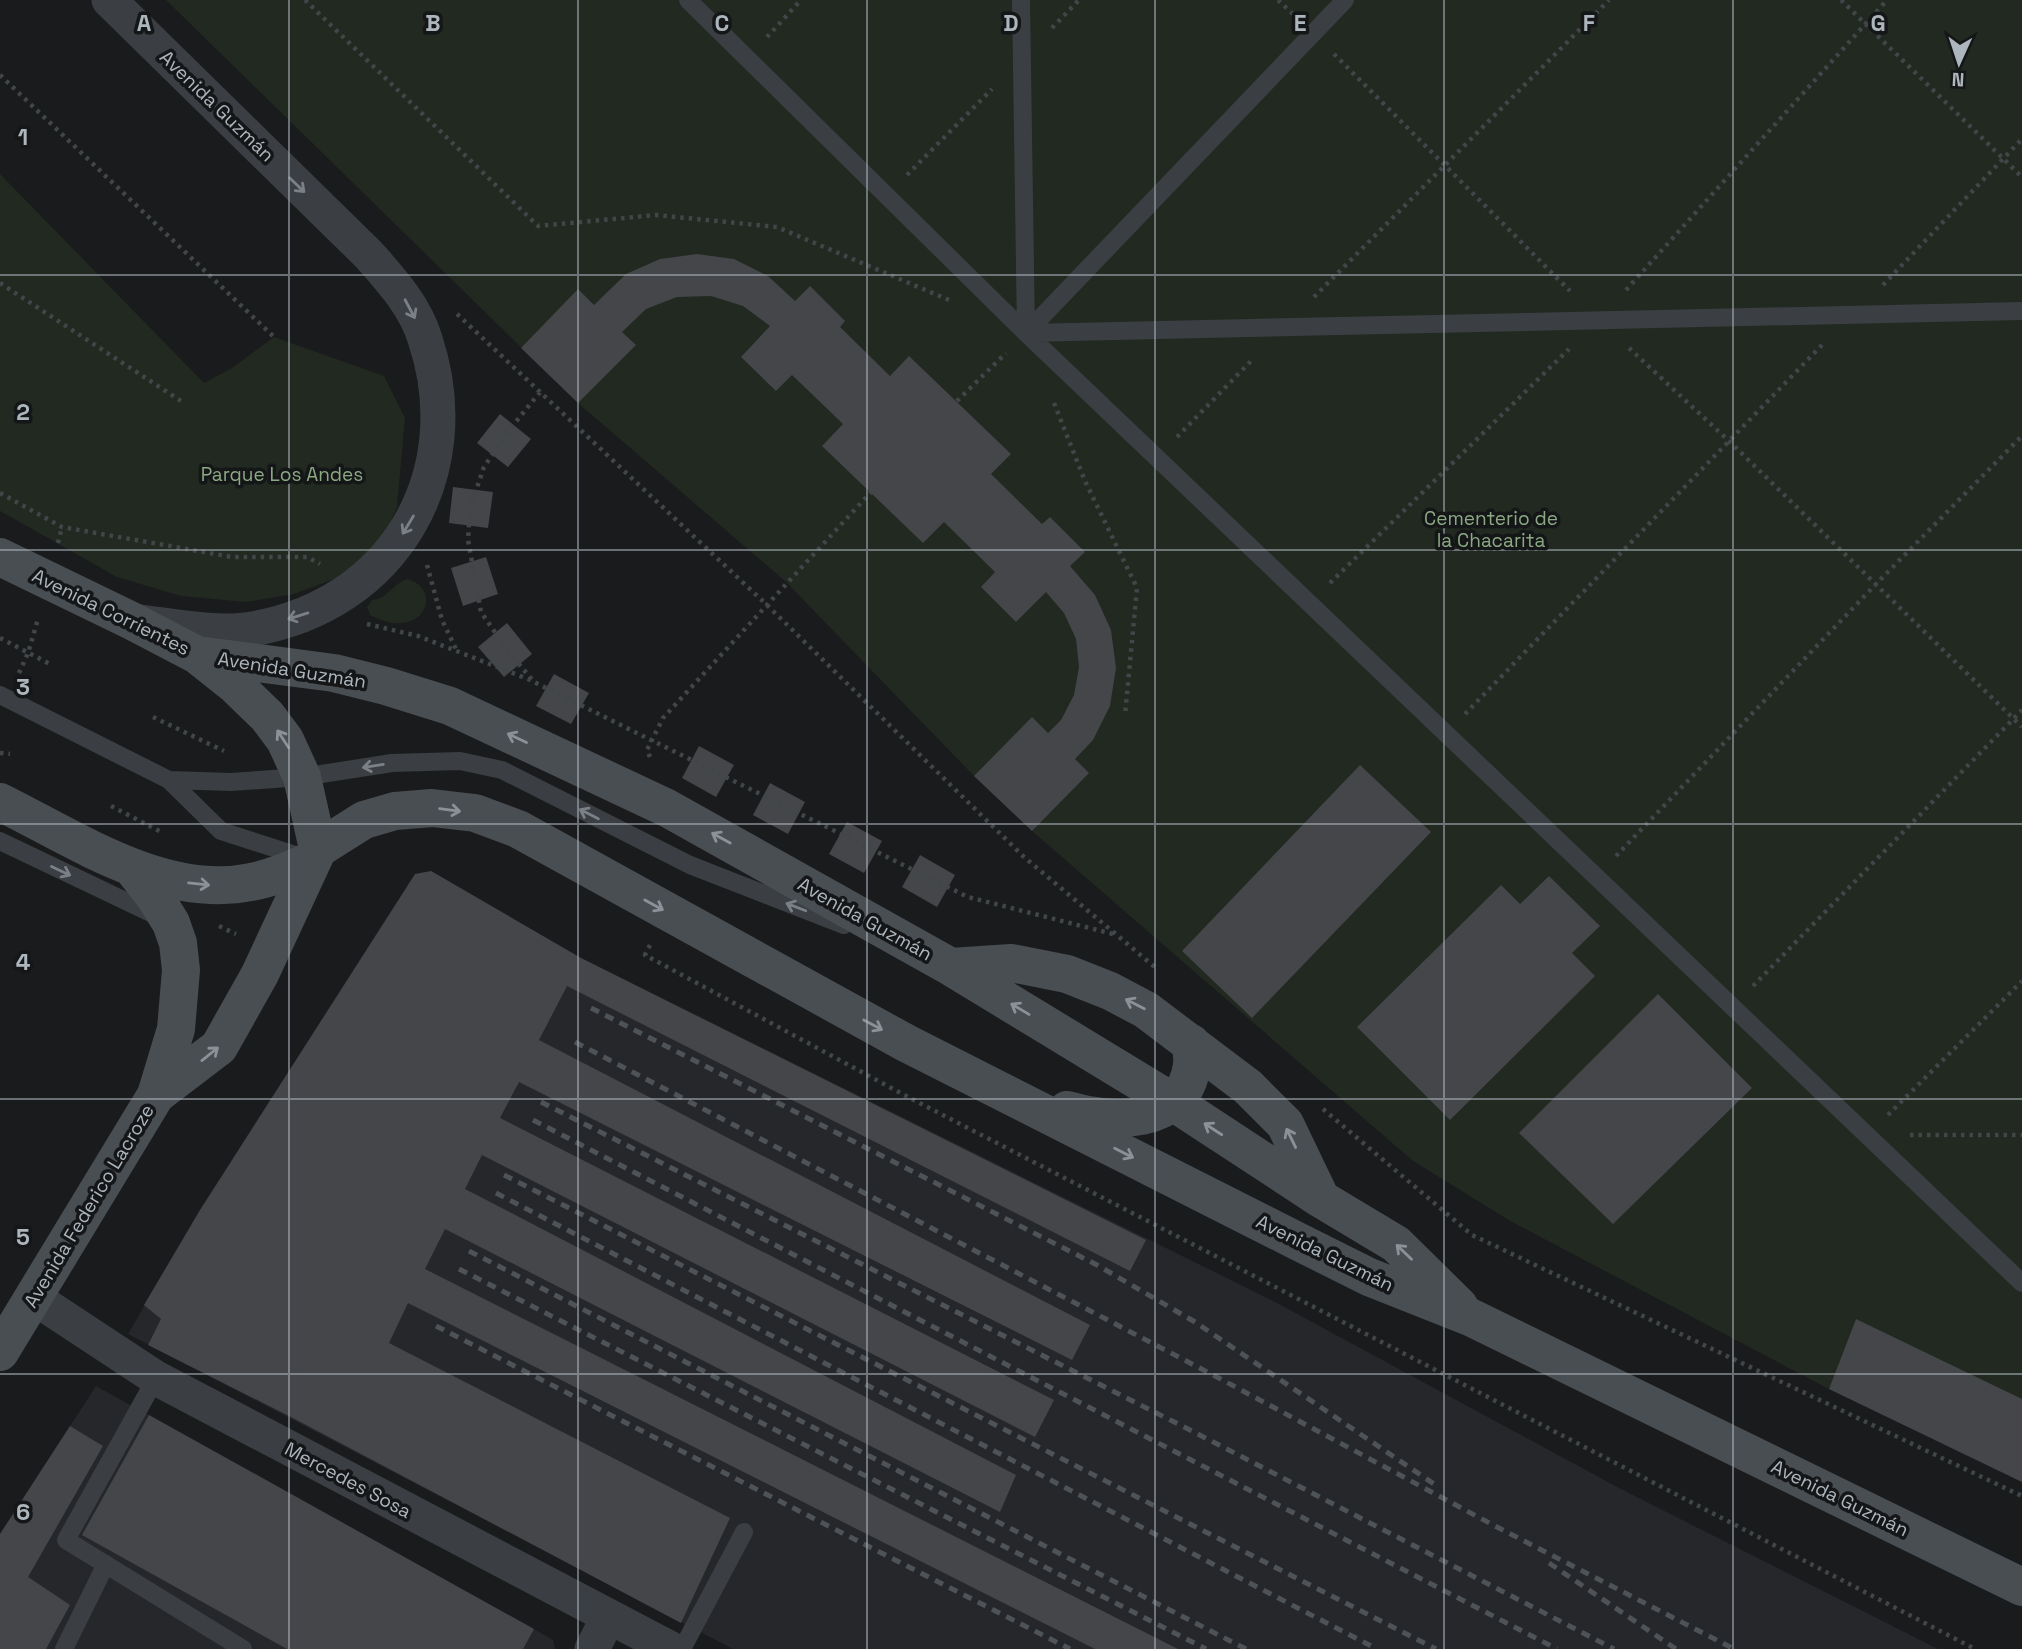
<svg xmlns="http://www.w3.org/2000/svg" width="2022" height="1649" font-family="'Space Grotesk',sans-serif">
  <rect width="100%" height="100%" fill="#1a1b1d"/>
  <path fill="#26272a" d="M431 871 581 958 1277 1303 1619 1488 1938 1649H733L128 1334 200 1210 241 1232Z
    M96 1386 534 1629 553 1640 555 1649H0V1534Z"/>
  <path fill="#212920" d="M166 0H2022V1482L1829 1389 1512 1222 1413 1161 1032 831 974 776 786 582 578 403Z
    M0 174 204 383 232 368 274 337 384 376 405 418 397 507 377 553 334 579 294 594 246 602 181 596 117 577 0 511Z
    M407 579C444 588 425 644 370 615L367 607 372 600C387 599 393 584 407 579Z"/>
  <path fill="#44464a" d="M697 254 734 259 768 276 795 301 810 286 845 321 840 327 890 376 909 356 1011 454 991 474 1042 524 1050 517 1085 552 1070 566 1095 595 1111 630 1116 668 1110 706 1093 740 1075 759 1089 773 1032 831 974 776 1032 717 1048 733 1061 720 1074 695 1079 667 1076 639 1064 613 1046 592 1016 622 981 587 995 572 944 522 923 543 822 446 843 424 792 375 776 391 741 357 770 326 743 306 711 296 677 297 646 309 622 332 636 345 578 403 521 348 578 289 594 305 626 274 660 259Z
    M500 414 531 439 508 467 477 443Z
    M453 487 493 492 488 528 449 523Z
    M486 557 498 594 463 606 451 568Z
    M507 623 532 654 504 677 478 647Z
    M554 674 589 693 571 724 536 706Z
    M699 746 734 765 716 797 682 778Z
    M1360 765 1431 832 1252 1018 1182 951Z
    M770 783 805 802 788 834 753 815Z
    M847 822 882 841 864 873 829 854Z
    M920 855 955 875 937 907 902 887Z
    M431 871 581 958 1146 1240 1130 1271 567 986 539 1040 1090 1325 1072 1360 519 1082 500 1118 1054 1400 1035 1437 482 1155 465 1189 1016 1475 1000 1512 445 1229 425 1269 1178 1649H1095L408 1303 389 1343 730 1518 681 1623 291 1417 148 1345 161 1319 144 1305 200 1210 415 874Z
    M1549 876 1600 926 1572 953 1595 976 1450 1120 1357 1027 1501 885 1520 904Z
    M1658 994 1752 1088 1613 1224 1519 1133Z
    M1856 1319 2022 1399V1482L1829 1389Z
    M149 1415 534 1629 523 1649H287L82 1535Z
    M70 1426 103 1446 28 1577 70 1605 46 1649H0V1534Z"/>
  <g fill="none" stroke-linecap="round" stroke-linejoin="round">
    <path stroke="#414649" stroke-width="4.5" stroke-dasharray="3.5 5" stroke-linecap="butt" d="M305 0 538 226 656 215 777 227 949 300
      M1278 0 1293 14
      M1841 0 2022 177
      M1052 28 1079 0
      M767 37 801 0
      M1334 54 1570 291
      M0 75 274 337
      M907 175 992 89
      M0 283 181 401
      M1883 285 2022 139
      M1626 290 1887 0
      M1314 297 1609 0
      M457 314 768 606 1024 857 1156 968
      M1629 348 1729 441 2022 727
      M540 392 506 434 484 467 470 508 468 540 481 612 508 651 534 682 968 897 1113 934
      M957 401 1006 353
      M1054 403 1085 481 1137 588 1125 715
      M1177 437 1254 358
      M0 493 62 527 232 557H307L320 564
      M58 543 62 527
      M427 565 442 620 456 649
      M1330 583 1569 349
      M367 624 418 636 533 681
      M0 638 50 664
      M19 673 28 653 38 619
      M1465 714 1822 345
      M153 717 224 751
      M0 753 10 754
      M650 757 647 750 663 718 871 492
      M111 806 163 833
      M1616 856 1876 584 2022 436
      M219 926 236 934
      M650 945 645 955 908 1097 1975 1649
      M1753 986 2022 710
      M1323 1109 1472 1235 2022 1496
      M1888 1115 2022 981
      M1910 1135H2022"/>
    <path stroke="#3b3e42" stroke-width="18" d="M688 0 1026 333 2022 1283
      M1021 0 1026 333
      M1026 333 2022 311
      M1026 333 1345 0
      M0 695 169 780 221 831 305 858
      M169 780 231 782 302 777 392 763 460 761 502 770 690 865 844 925
      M0 841 161 918
      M156 1378 66 1540 243 1649
      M64 1649 106 1564
      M682 1649 744 1532"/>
    <path stroke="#3b3e42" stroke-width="35" d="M109 0 369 255C391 280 415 306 425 339 470 474 394 605 252 629 219 635 174 626 141 622
      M33 1297 156 1378 671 1649
      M592 1649 608 1618"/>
    <path stroke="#494e53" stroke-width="38" d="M0 557 132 621 197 655 236 686 267 716 285 740 302 777 318 849
      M197 655 334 673 386 686 450 706 667 808 951 967 1173 1102 1321 1199 1396 1244 1459 1306
      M0 802C75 839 164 900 251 882 273 878 292 869 312 860
      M951 967 1011 963 1067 974 1110 991 1146 1010 1248 1087 1285 1124 1321 1199
      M156 1095 219 1047 260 974 318 849 364 820 395 811 432 808 475 813 518 829 906 1043 1297 1241 1369 1277 1470 1317 2022 1587
      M1067 1110C1111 1123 1184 1127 1192 1065 1193 1058 1191 1050 1191 1043
      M0 1352 156 1095 176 1029 181 970 178 943 171 923 155 897 133 869"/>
    <path stroke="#4e5358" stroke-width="5" stroke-dasharray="9 7" stroke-linecap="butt" d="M591 1008 1097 1265 1195 1322 1434 1484
      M575 1042 1215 1376 1495 1526 1734 1649
      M541 1102 1190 1430 1614 1649
      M533 1120 1557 1649
      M504 1175 1436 1649
      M496 1193 1377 1649
      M469 1251 1246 1649
      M459 1269 1206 1649
      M436 1326 1070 1649
      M1549 1563 1676 1649"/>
  </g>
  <defs><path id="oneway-shaft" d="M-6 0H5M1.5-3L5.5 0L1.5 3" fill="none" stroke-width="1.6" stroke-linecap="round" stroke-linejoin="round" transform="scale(1.75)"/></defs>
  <g stroke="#7a8086">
    <use href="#oneway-shaft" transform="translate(297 185) rotate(44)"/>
    <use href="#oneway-shaft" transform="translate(410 309) rotate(62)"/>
    <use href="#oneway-shaft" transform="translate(408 525) rotate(121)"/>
    <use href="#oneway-shaft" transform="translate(298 616) rotate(163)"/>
    <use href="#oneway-shaft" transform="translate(373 766) rotate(171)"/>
    <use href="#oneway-shaft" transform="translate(589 814) rotate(-153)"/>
    <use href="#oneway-shaft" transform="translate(61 871) rotate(25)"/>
    <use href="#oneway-shaft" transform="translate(796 907) rotate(-159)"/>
  </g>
  <g stroke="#8a9298">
    <use href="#oneway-shaft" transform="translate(517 738) rotate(-155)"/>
    <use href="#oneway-shaft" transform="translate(283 739) rotate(-123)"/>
    <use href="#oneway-shaft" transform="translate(450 810) rotate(7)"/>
    <use href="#oneway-shaft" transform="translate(721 838) rotate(-151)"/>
    <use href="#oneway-shaft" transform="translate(199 884) rotate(6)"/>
    <use href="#oneway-shaft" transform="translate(654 905) rotate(29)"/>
    <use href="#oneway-shaft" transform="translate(1135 1004) rotate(-153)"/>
    <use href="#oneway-shaft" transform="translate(1020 1009) rotate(-149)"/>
    <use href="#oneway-shaft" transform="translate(873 1025) rotate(28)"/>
    <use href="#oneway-shaft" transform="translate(210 1054) rotate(-39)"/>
    <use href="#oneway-shaft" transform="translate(1213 1129) rotate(-147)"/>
    <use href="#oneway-shaft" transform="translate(1291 1138) rotate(-116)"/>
    <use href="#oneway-shaft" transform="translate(1124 1153) rotate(27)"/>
    <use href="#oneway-shaft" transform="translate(1404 1252) rotate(-136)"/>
  </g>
  <path fill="none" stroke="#adb6bd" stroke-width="2" stroke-opacity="0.55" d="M289 0V1649M578 0V1649M867 0V1649M1155 0V1649M1444 0V1649M1733 0V1649M0 275H2022M0 550H2022M0 824H2022M0 1099H2022M0 1374H2022"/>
  <g text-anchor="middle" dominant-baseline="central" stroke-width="7" stroke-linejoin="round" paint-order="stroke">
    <g font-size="19" fill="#adb6bd" stroke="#151618">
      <text transform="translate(217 106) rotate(44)">Avenida Guzmán</text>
      <text transform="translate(111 612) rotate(26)">Avenida Corrientes</text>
      <text transform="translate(292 670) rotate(9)">Avenida Guzmán</text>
      <text transform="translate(865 919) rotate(29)">Avenida Guzmán</text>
      <text transform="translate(89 1206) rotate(-59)">Avenida Federico Lacroze</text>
      <text transform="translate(1325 1253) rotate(26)">Avenida Guzmán</text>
      <text transform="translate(348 1480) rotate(28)">Mercedes Sosa</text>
      <text transform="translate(1840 1498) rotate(26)">Avenida Guzmán</text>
    </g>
    <g font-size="19" fill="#8ba983" stroke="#151618">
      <text x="282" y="474">Parque Los Andes</text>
      <text x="1491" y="518">Cementerio de<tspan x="1491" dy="22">la Chacarita</tspan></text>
    </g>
  </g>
  <g font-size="23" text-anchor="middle" font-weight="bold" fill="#adb6bd" stroke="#151618" stroke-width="7" stroke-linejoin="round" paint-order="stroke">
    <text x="144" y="31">A</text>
    <text x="433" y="31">B</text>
    <text x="722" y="31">C</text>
    <text x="1011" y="31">D</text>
    <text x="1300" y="31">E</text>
    <text x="1589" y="31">F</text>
    <text x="1878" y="31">G</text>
    <text x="23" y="145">1</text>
    <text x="23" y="420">2</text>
    <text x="23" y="695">3</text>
    <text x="23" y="970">4</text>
    <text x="23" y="1245">5</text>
    <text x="23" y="1520">6</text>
  </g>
  <g transform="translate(1959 63) rotate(183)" stroke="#151618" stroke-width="5" paint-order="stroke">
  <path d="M0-5L12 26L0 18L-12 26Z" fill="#adb6bd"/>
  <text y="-10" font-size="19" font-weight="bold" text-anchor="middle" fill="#adb6bd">N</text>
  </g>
</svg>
